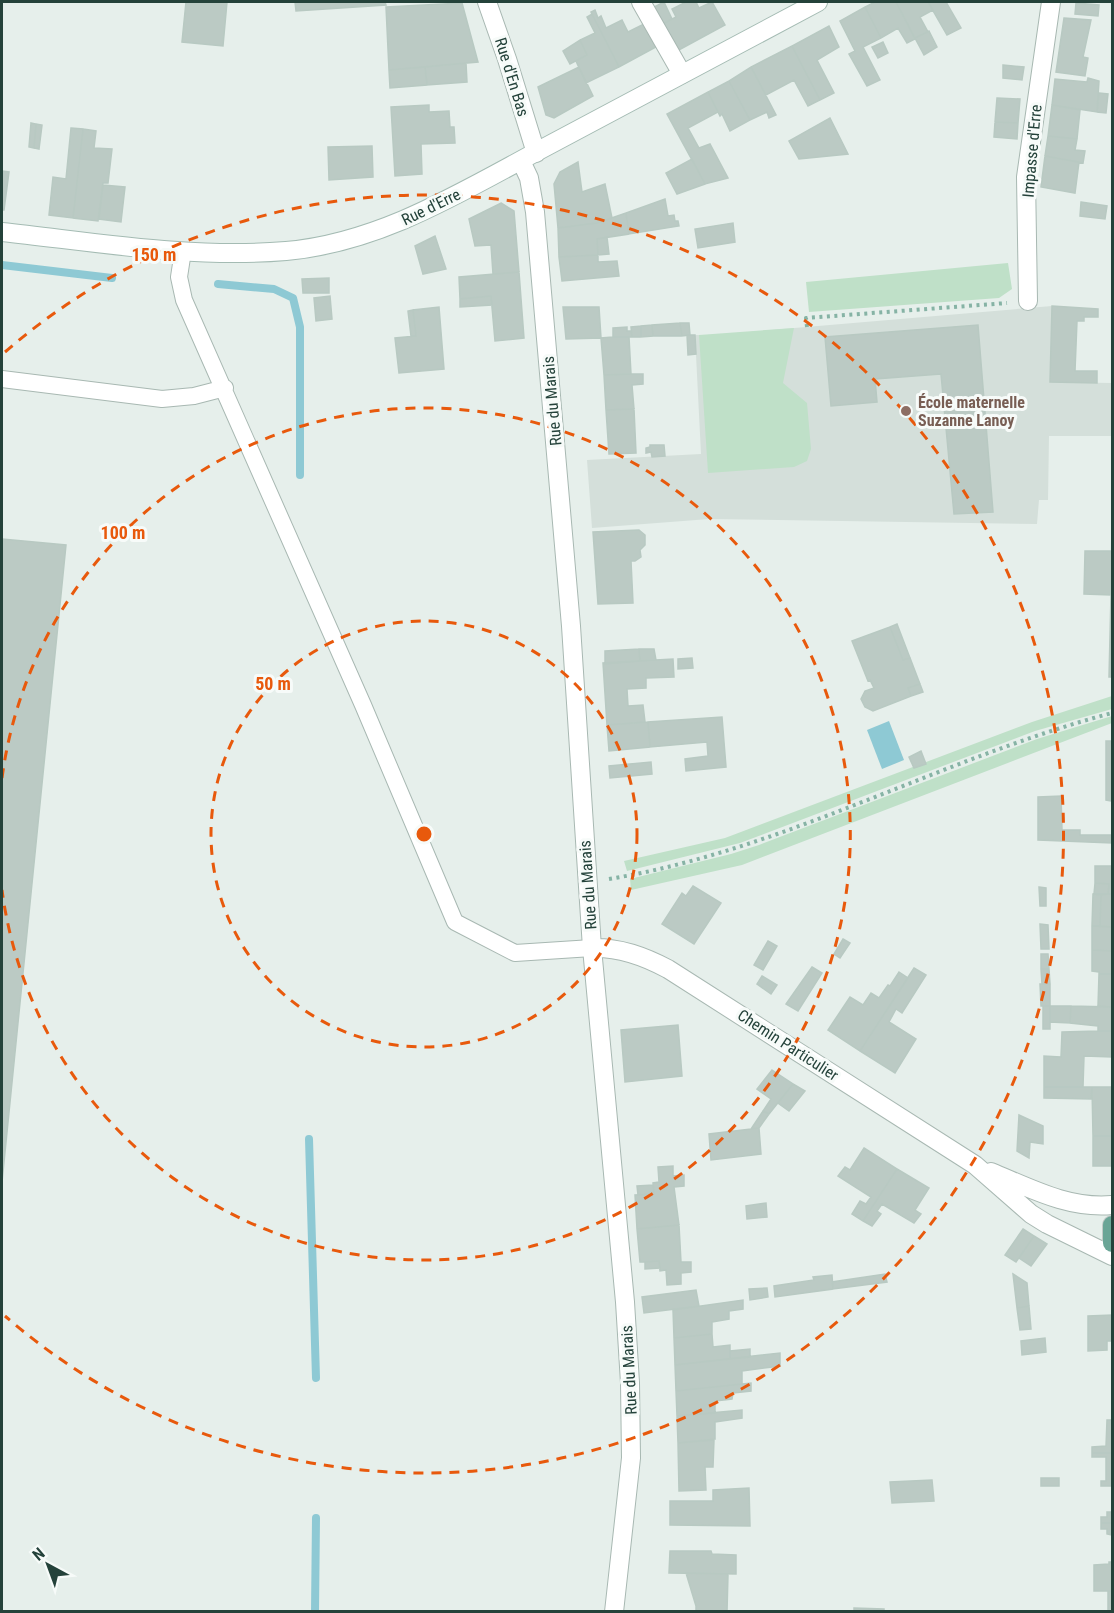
<svg xmlns="http://www.w3.org/2000/svg" width="1114" height="1613" font-family="'Roboto Condensed',sans-serif">
  <rect width="100%" height="100%" fill="#e6efeb"/>
  <path fill="#d4dfda" d="M1052 306 1050 382 1112 383V436H1049L1048 500H1039L1037 524 709 519 592 528 587 460 701 454 695 335H713Z"/>
  <path fill="#bfe0c8" d="M1008 263 1012 289 999 298 809 312 806 282Z
    M794 328 783 383 807 403 811 449 807 461 794 467 708 473 699 335Z
    M1112 696V709L1035 731 740 843 627 871 624 861 725 838 1032 722Z
    M1112 716V723L742 865 631 890 630 879 731 854 759 845 1037 739Z"/>
  <path fill="#8ec9d4" d="M889 721 904 760 882 769 867 730Z"/>
  <g fill="none" stroke-linecap="round" stroke-linejoin="round">
    <path stroke="#8ec9d4" stroke-width="8" d="M2 265 112 278
      M218 284 274 289 293 298 300 327V475
      M309 1139 316 1378
      M315 1612 316 1518"/>
  </g>
  <path fill="#bbcac4" stroke="#b8c9c2" stroke-width="1.5" d="M186 2H227L223 46 182 42Z
    M295 2H385L386 5 296 11Z
    M664 2 672 19 661 25 652 8Z
    M686 2H696L699 8 712 2 725 25 679 50 672 48 661 25 676 17 672 9Z
    M875 2H896L915 39 907 43 898 28 881 38 865 7Z
    M896 2H928L933 10 920 17 928 32 915 38Z
    M928 2H946L961 28 947 35Z
    M462 3 478 62 389 70 386 7Z
    M1076 3 1099 5 1098 16 1075 14Z
    M865 7 881 38 863 47 880 80 867 86 849 54 855 51 840 21Z
    M595 10 598 18 601 16 606 28 622 20 628 32 644 24 656 47 619 67 592 14 591 12Z
    M592 14 619 67 586 83 576 61 587 55 580 40 595 33 587 17Z
    M1064 18 1091 20 1083 57 1088 58 1085 76 1056 72Z
    M829 26 839 47 817 60 834 93 820 100 792 46Z
    M929 31 937 47 924 55 915 38Z
    M580 40 587 55 570 64 563 51Z
    M883 42 888 53 878 58 872 47Z
    M792 46 820 100 808 106 794 80 766 95 751 67Z
    M466 63 467 82 427 85 425 67Z
    M1003 65 1024 67 1022 80 1003 78Z
    M425 67 427 85 390 88 389 70Z
    M579 67 593 96 554 118 546 115 538 87Z
    M751 67 776 115 769 118 767 112 750 120 729 81Z
    M1088 78 1099 81 1097 112 1052 105 1055 79 1087 82Z
    M729 81 750 120 730 131 722 114 720 116 708 92Z
    M708 92 718 112 688 128 699 148 710 144 728 178 705 184 667 114Z
    M1099 93 1108 94 1106 113 1097 112Z
    M997 98 1020 99 1018 123 995 122Z
    M429 105V112L449 111 450 127H454L455 143 421 144 422 174 395 176 391 107Z
    M1052 105 1080 110 1077 139 1048 136Z
    M830 118 848 154 799 159 789 141Z
    M995 122 1018 123 1017 139 994 137Z
    M31 123 36 124 34 148 29 147Z
    M36 124 42 125 39 149 34 148Z
    M71 128 83 129 73 218 49 215 53 177 66 179Z
    M83 129 96 131 94 148 112 149 108 183H103L98 221 73 218Z
    M1048 136 1077 139 1075 150 1085 151 1083 163 1045 156Z
    M372 146 373 177 329 180 328 147Z
    M1045 156 1079 162 1075 193 1041 187Z
    M692 159 705 184 677 194 666 173Z
    M578 162 582 192 605 184 612 218 597 223 558 228 554 184 560 172Z
    M2 171 9 172 4 210H2Z
    M103 185 125 187 121 222 99 219Z
    M665 199 668 216 674 215 675 221H678L679 226 629 234 626 213Z
    M1081 202 1107 206 1105 219 1080 216Z
    M501 203 514 211 519 272 493 274 491 245 475 246 469 219Z
    M626 213 629 234 597 239 598 255 559 257 558 228 597 223Z
    M733 223 735 242 698 248 695 229Z
    M435 236 446 269 423 274 415 246Z
    M607 237 609 254 598 255 597 239Z
    M598 255V262L617 261 619 276 562 281 559 257Z
    M519 272 524 338 495 341 491 296 460 299 459 277Z
    M329 278V293H303L302 279Z
    M330 296 332 319 316 321 314 298Z
    M491 296 492 305 460 307V299Z
    M1052 306 1098 309V317H1084V321H1077L1075 371H1097V383L1050 382Z
    M439 307 444 369 399 373 395 338 416 336 413 310Z
    M563 307H599L601 338 566 339Z
    M413 310 416 336H411L408 311Z
    M680 323 682 336H653L652 325Z
    M680 323H689L690 335 682 336Z
    M652 325 653 336 641 337V326Z
    M978 325 993 512 954 514 941 374 875 379 877 402 831 406 825 337Z
    M641 326V337H632L631 327Z
    M627 327V331H631L632 337H613V328Z
    M687 335H695L696 354 688 355Z
    M613 337H629L631 374 604 375 601 338Z
    M631 374H643V384L632 385 634 409 606 410 604 375Z
    M634 409 636 453 609 454 606 410Z
    M650 445H664L665 456 652 457 651 452 646 453V448L650 447Z
    M1112 522V677H1109L1111 595Z
    M639 530 645 535V545L640 550 641 557 635 561H631L633 603 598 604 593 532Z
    M2 539 66 545 2 1182Z
    M1085 551H1112L1111 595 1084 594Z
    M897 624 910 658 903 660 890 627Z
    M890 627 903 660 910 658 920 684 908 688 911 696 873 711 865 707 861 699 865 691 874 688 870 680 868 681 852 641Z
    M639 649 640 661 605 664V651Z
    M639 649H654L656 660 640 661Z
    M692 658 693 668 678 669V659Z
    M673 659 674 677 646 678V688L627 689 628 706 643 705 645 722 607 725 603 663Z
    M920 684 923 692 911 696 908 688Z
    M722 717 726 767 686 771 685 759 708 756 707 742 650 747 648 722Z
    M648 722 650 747 609 751 607 725Z
    M1106 741H1112V801L1106 800Z
    M921 751 926 764 914 768 909 757Z
    M651 762 652 774 610 778 609 766Z
    M1061 796 1062 830H1080V835H1112V843L1038 840V797Z
    M1095 866H1112V894H1108L1109 884 1095 883Z
    M1095 883 1109 884 1108 894H1094Z
    M693 886 721 903 694 944 662 924 682 893 686 896Z
    M1039 887 1046 888V906H1040Z
    M1093 894 1101 895 1100 926H1092Z
    M1108 894H1112V927L1100 926 1101 895Z
    M1040 924 1048 925 1049 949H1041Z
    M1092 926 1112 927V951L1092 950Z
    M843 939 850 943 840 958 834 954Z
    M768 941 777 946 763 970 754 965Z
    M1092 950 1112 951V974H1099V972L1092 971Z
    M1041 954H1048L1049 969H1041Z
    M812 967 822 973 798 1011 786 1004Z
    M914 968 926 975 902 1013 896 1009 889 1022 916 1039 895 1073 860 1051Z
    M1041 969H1049L1050 984H1042Z
    M899 972 908 978 860 1051 828 1030 850 997 863 1005 871 993 879 998 888 985 890 986Z
    M1099 974H1112V1007L1098 1006Z
    M762 976 777 985 771 994 757 984Z
    M1040 984H1050V1006H1041Z
    M1043 1006H1050V1029H1043Z
    M1050 1006H1071L1070 1023 1050 1022Z
    M1071 1006 1112 1007V1031H1098V1026L1070 1023Z
    M678 1025 682 1076 625 1082 621 1030Z
    M1098 1031H1112V1057L1084 1056 1083 1087H1044V1056L1061 1057 1062 1032Z
    M772 1070 793 1084 769 1114 763 1111 771 1099 757 1089Z
    M793 1084 805 1091 789 1111 778 1103Z
    M1044 1087H1092L1091 1099 1044 1098Z
    M1092 1087H1112V1136H1093Z
    M763 1111 769 1114 759 1128 751 1129Z
    M1019 1115 1043 1126V1144L1030 1142 1029 1158 1017 1151Z
    M759 1128 761 1154 711 1160 709 1134Z
    M1093 1136H1112V1166H1093Z
    M864 1148 897 1169 863 1221 852 1214 860 1201 866 1204 871 1197 838 1176 845 1167 850 1170Z
    M673 1166V1176L684 1175V1186L674 1187 679 1225 637 1229 635 1195 654 1194 653 1183 659 1182 658 1167Z
    M897 1169 929 1188 915 1210 921 1214 914 1223 882 1204 877 1211 881 1214 872 1226 863 1221Z
    M653 1185 654 1194 638 1195 637 1186Z
    M766 1203 767 1217 747 1219 746 1206Z
    M679 1225 681 1262H691V1272L681 1273V1284L667 1285 666 1270 660 1271 659 1261 640 1262 637 1229Z
    M1023 1229 1034 1236 1016 1262 1005 1255Z
    M1034 1236 1047 1244 1031 1266 1019 1258Z
    M659 1261 660 1268 645 1269V1262Z
    M885 1274 887 1282 833 1289 832 1282Z
    M1013 1274 1027 1283 1029 1306 1017 1308Z
    M832 1275 833 1289 775 1297 774 1286 814 1280 813 1277Z
    M767 1288 768 1297 750 1300 749 1289Z
    M696 1290 699 1306 644 1313 642 1297Z
    M743 1300V1309L729 1311V1319L712 1322V1334L674 1338 673 1310Z
    M1029 1306 1031 1329 1020 1330 1017 1308Z
    M1112 1315V1341H1107V1350L1088 1351V1316Z
    M712 1334 713 1347 730 1345V1359L675 1365 674 1338Z
    M1045 1338 1046 1352 1022 1355 1021 1341Z
    M750 1349V1357L730 1359V1351Z
    M780 1353V1366L742 1371V1384L676 1391 675 1365Z
    M751 1383V1391L733 1393 732 1399 715 1401V1413L677 1416 676 1391Z
    M742 1410V1418L715 1422V1439L678 1443 677 1416Z
    M1107 1420H1112V1453H1092V1447L1106 1446Z
    M714 1440 713 1467H705L706 1490 679 1491 678 1443Z
    M1092 1453H1112V1486H1101V1481H1106V1457H1092Z
    M1041 1478H1059V1486H1041Z
    M932 1480 934 1501 892 1503 890 1482Z
    M749 1488 750 1526 670 1525V1501H713V1490Z
    M1107 1512H1112V1523H1101V1517H1107Z
    M1101 1523H1112V1535L1107 1534V1529H1101Z
    M670 1551H711L712 1554 736 1555V1574L669 1573Z
    M1109 1562H1112V1591H1094V1565L1109 1564Z
    M686 1573 728 1574 727 1612H696V1606Z
    M1108 1591H1112V1612H1108Z
    M854 1608 884 1609V1612H854Z"/>
  <g fill="none" stroke-linecap="round" stroke-linejoin="round">
    <defs>
      <path id="lane" d="M183 251 179 277 184 300 363 705 455 922 515 953 592 948
        M2 379 162 399 194 396 225 388"/>
      <path id="street" d="M487 2 507 59 536 153
        M641 2 682 74
        M521 161 529 178 535 212 571 626 592 948 625 1302 630 1383 631 1458 614 1612
        M1028 301 1026 177 1051 2
        M592 948C619 947 644 956 668 969L975 1165 1031 1214 1047 1224 1112 1256
        M991 1172C1030 1188 1068 1209 1112 1205"/>
      <path id="secondary" d="M2 232C95 242 192 259 286 251 378 243 458 194 538 151 631 102 725 51 818 2"/>
      <path id="primary" d="M1112 1225V1243"/>
    </defs>
    <use href="#lane" stroke="#a8b8b2" stroke-width="18"/>
    <use href="#street" stroke="#a8b8b2" stroke-width="20"/>
    <use href="#secondary" stroke="#a4bbb3" stroke-width="20"/>
    <use href="#primary" stroke="#c2cac8" stroke-width="20"/>
    <path stroke="#86b3a5" stroke-width="4" stroke-dasharray="3 4.5" stroke-linecap="butt" d="M807 327 806 318 1007 303
      M609 879C785 850 941 758 1112 713"/>
    <use href="#lane" stroke="#fff" stroke-width="16"/>
    <use href="#street" stroke="#fff" stroke-width="18"/>
    <use href="#secondary" stroke="#fff" stroke-width="18"/>
    <use href="#primary" stroke="#6aa596" stroke-width="18"/>
  </g>
  <g fill="none" stroke="#e8590c" stroke-width="3" stroke-dasharray="10 8">
    <circle cx="424" cy="834" r="213"/>
    <path d="M2 778A426 426 0 1 1 2 890"/>
    <path d="M5 352A639 639 0 1 1 5 1316"/>
  </g>
  <circle fill="#8d6e63" stroke="#f7fbf9" stroke-width="2" cx="906" cy="411" r="6"/>
  <g text-anchor="middle" dominant-baseline="central" stroke-width="6" stroke-linejoin="round" paint-order="stroke">
    <g font-size="16" fill="#24423a" stroke="#f7fbf9">
      <text transform="translate(512 77) rotate(73)">Rue d'En Bas</text>
      <text transform="translate(1032 151) rotate(-85)">Impasse d'Erre</text>
      <text transform="translate(431 207) rotate(-26)">Rue d'Erre</text>
      <text transform="translate(552 401) rotate(-95)">Rue du Marais</text>
      <text transform="translate(588 885) rotate(-94)">Rue du Marais</text>
      <text transform="translate(788 1045) rotate(33)">Chemin Particulier</text>
      <text transform="translate(629 1370) rotate(-93)">Rue du Marais</text>
    </g>
    <g font-size="16" font-weight="bold" fill="#785e54" stroke="#f7fbf9" text-anchor="start">
      <text x="918" y="402">École maternelle<tspan x="918" dy="18">Suzanne Lanoy</tspan></text>
    </g>
  </g>
  <circle cx="424" cy="834" r="9" fill="#e8590c" stroke="#f7fbf9" stroke-width="3"/>
  <g font-size="18" text-anchor="middle" font-weight="bold" fill="#e8590c" stroke="#f7fbf9" stroke-width="6" stroke-linejoin="round" paint-order="stroke">
    <text x="154" y="261">150 m</text>
    <text x="123" y="539">100 m</text>
    <text x="273" y="690">50 m</text>
  </g>
  <rect width="1114" height="1613" fill="none" stroke="#24423a" stroke-width="6"/>
  <g transform="translate(48 1565) rotate(319)" stroke="#f7fbf9" stroke-width="4.5" paint-order="stroke">
  <path d="M0-4.5L10 22L0 15L-10 22Z" fill="#24423a"/>
  <text y="-9" font-size="16" font-weight="bold" text-anchor="middle" fill="#24423a">N</text>
  </g>
</svg>
